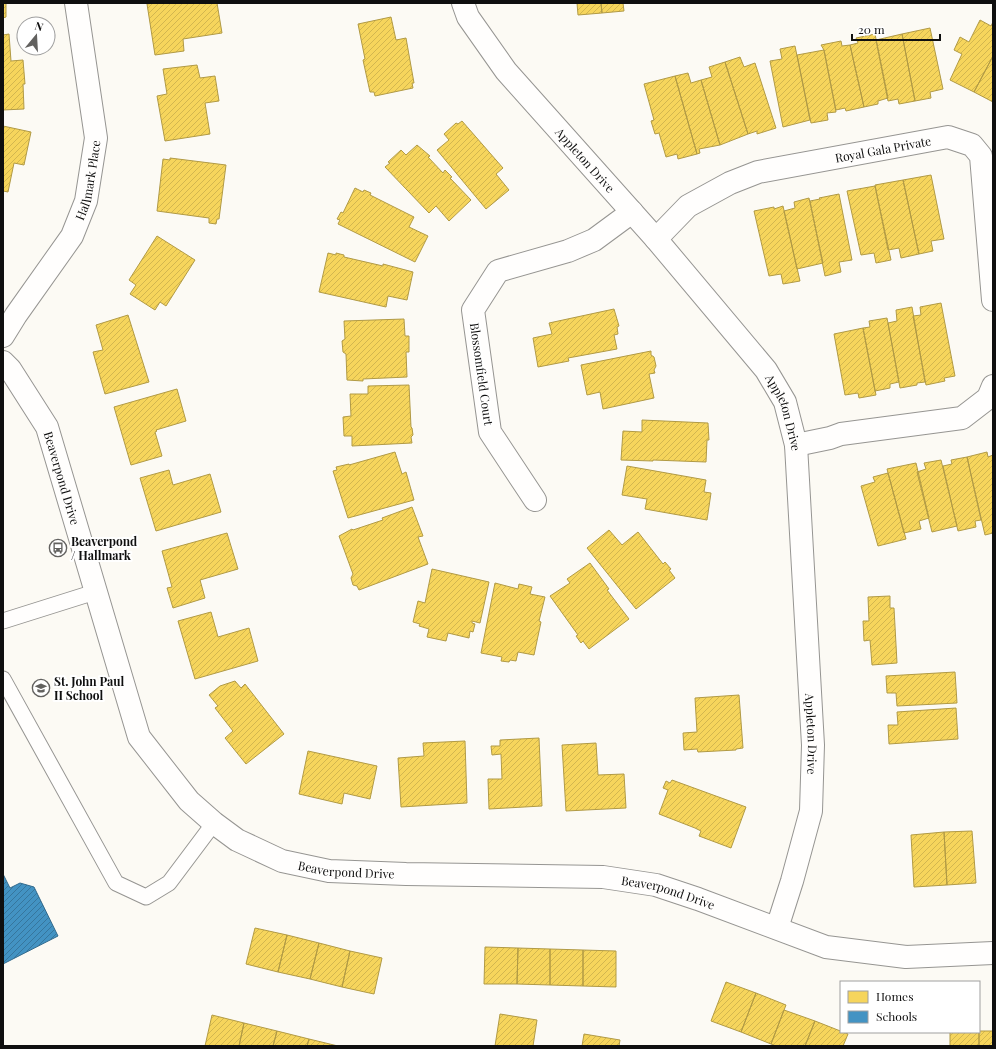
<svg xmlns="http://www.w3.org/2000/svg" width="996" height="1049" font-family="'Playfair Display',serif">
  <defs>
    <pattern id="homes-hatch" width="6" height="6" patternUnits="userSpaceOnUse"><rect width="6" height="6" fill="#f6d55c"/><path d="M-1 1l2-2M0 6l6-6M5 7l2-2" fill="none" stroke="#d2b64f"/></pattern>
    <pattern id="schools-hatch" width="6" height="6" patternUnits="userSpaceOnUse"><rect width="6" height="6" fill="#4393c3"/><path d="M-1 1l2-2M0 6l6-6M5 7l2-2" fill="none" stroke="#36769d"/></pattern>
  </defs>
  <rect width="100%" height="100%" fill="#fcfaf4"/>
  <path fill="url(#homes-hatch)" stroke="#b19a45" d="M3 3H6V17L3 18Z
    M153 3H217L222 33 183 39 184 51 155 55 147 4Z
    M577 3H601L602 13 578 15Z
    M601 3H623L624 11 602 13Z
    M391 17 396 40 406 38 414 83H412L413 88 375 96 374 92H370L363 60 365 59 358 24Z
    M980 20 991 26 993 22V56L974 92 950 80 962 54 954 50 960 37 969 42Z
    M930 28 943 89 930 92 931 98 915 101 902 34Z
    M9 34 11 61 23 60 25 84H23L24 109 3 110V35Z
    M875 34 888 98 878 101V104L864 107 850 45 858 43 856 38Z
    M902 34 915 101 899 104 898 99 888 101 876 40Z
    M841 41 842 46 850 45 864 107 846 111 845 108 836 110 824 50 821 45Z
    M795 46 810 120 783 127 770 61 782 59 780 49Z
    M824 50 836 112 827 113 828 120 811 123 797 55Z
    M993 56V102L974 92Z
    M740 57 744 67 755 63 776 128 757 134V131L748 134 725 62Z
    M725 62 748 134 720 145 701 80 712 77 709 67Z
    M197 65 200 78 215 76 219 101 205 103 210 134 165 141 157 96 167 94 163 69Z
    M688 73 691 83 701 80 720 145 699 149 700 153 697 154 675 76Z
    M675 76 697 154 678 159 677 154 666 157 659 133 655 134 651 121 654 120 644 84Z
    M462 121 503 168 496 174 509 190 486 209 437 150 449 140 444 134 456 123 458 124Z
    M3 126 31 132 24 165 14 163 8 192 3 191Z
    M417 145 430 156 428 157 443 173 445 170 452 177 450 178 471 200 449 221 436 206 429 213 385 167 390 163 388 162 401 150 406 155Z
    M170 158 226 165 219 219H217L216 224 209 223V218L157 211 163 159 170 160Z
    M931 175 944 239 931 241 933 251 919 254 903 180Z
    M903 180 919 254 901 258 899 248 888 250 875 185Z
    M875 186 891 260 876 263 874 253 861 255 847 191Z
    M355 188 363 192 364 190 371 193 370 195 414 217 409 227 428 236 415 262 338 224 340 220 337 219 341 212 343 213Z
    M839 194 852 260 839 262 841 272 825 276 810 201 820 199 819 198Z
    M809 198 823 263 797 269 784 211 795 208 794 202Z
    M783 206 800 281 783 284 781 274 769 276 754 211 774 207V209Z
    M157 236 195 260 166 306 160 302 155 310 130 294 136 285 129 280Z
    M328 253 336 255V253L344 255V257L383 266V264L413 272 407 300 388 296 386 307 319 292Z
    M941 303 955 376 944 378 945 381 926 385 913 316 921 315 920 307Z
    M912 307 925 382 917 383V385L900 388 888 323 897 321 896 310Z
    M614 309 619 326 617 327 618 334 614 335 617 349 568 358 569 361 538 367 533 338 552 334 549 323Z
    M128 315 149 382 105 394 93 352 103 350 96 325Z
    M887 318 899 382 890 384V388L875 391 863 328 870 327 869 321Z
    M404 319 405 336H409V352H406L407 377 363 379V381L347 380 346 354 343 352 342 341 345 339 344 321Z
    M863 328 876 395 859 398 858 393 845 395 834 334Z
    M651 351V355L654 357 656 366 654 370 655 373 649 374 654 398 603 409 600 392 587 395 581 365Z
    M409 385 411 427 412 428 413 435 411 437 412 443 352 446V436H344L343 417 351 416 350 394H368V386Z
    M177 389 186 421 156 430 157 431 155 432 162 456 131 465 114 407Z
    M642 420 708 423 709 440H707L706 462 653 460V461L621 460 623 431 642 432Z
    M395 452 402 474 406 472 414 500 348 518 333 471 337 470 336 467 349 464V465Z
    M987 452 988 457 993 455V533L985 535 967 457Z
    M967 457 981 520 975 521 976 527 958 531 943 466 952 464 951 460Z
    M941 460 957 526 932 532 917 472 926 469 924 463Z
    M916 463 929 518 919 521 921 529 904 533 887 469Z
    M627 466 706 480 704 492 711 493 707 520 645 509 647 499 622 495Z
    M169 470 173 485 210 474 221 512 156 531 140 478Z
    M888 473 906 539 878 546 861 486 875 482 873 477Z
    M412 507 423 536 418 537 428 564 359 590 357 586 353 585 351 578 353 574 339 536 352 529 353 530 383 520 382 518Z
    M609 530 622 545 638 532 663 564 665 562 671 569 669 570 675 578 636 609 587 548Z
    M227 533 238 569 200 580 205 598 173 608 167 588 172 587 162 551Z
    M590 563 609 589 607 590 629 619 589 649 583 641 581 643 576 636 578 635 550 596 570 583 567 579Z
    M432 569 489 582 480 623 472 621V623L475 624 473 632 470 631 469 638 448 633 446 641 427 637 429 629 419 626 420 624 413 622 418 601 425 603Z
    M495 583 518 589 519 584 532 587 530 594 545 597 539 621 541 622 534 655 518 652 516 661 510 660 509 662 501 661 502 657 481 653Z
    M890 596V608H894L897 663 872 665 870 640 864 641 863 621H869L868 597Z
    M211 612 218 637 249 628 258 661 195 679 178 621Z
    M955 672 957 703 897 706 896 693H887L886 676Z
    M235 681 241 688 245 684 284 734 246 764 225 738 233 731 215 708 218 706 209 695 220 686Z
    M739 695 743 748 736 749V750L698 752 697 749 684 750 683 733 697 732 695 698Z
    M956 708 958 739 889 744 888 725H898L897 712Z
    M539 738 542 806 489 809 488 779H502L501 754 492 755 491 746H500V740Z
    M465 741 467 803 401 807 398 758 424 756 423 743Z
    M596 743 598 775 624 774 626 808 566 811 562 745Z
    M308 751 377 766 370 799 344 793 342 804 299 794Z
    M672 780 746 807 731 848 699 836 701 831 695 828 659 814 668 790 663 788 666 781 670 783Z
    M972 831 976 883 947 885 944 832Z
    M944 832 947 885 914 887 911 835Z
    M255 928 287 935 278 972 246 964Z
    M287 935 319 943 310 979 278 972Z
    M319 943 350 951 342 987 310 979Z
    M485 947 518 948 517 984H484Z
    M518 948 550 949V985L517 984Z
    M550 949 583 950V986L550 985Z
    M583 950 616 951V987L583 986Z
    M350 951 382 958 374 994 342 987Z
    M726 982 756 993 741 1032 711 1021Z
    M756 993 786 1005 771 1044 741 1032Z
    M784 1010 815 1021 805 1046H776L771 1044Z
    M500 1014 537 1020 533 1046H495Z
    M212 1015 244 1023 239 1046H205Z
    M815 1021 848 1034 843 1046H805Z
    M244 1023 277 1031 273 1046H239Z
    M277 1031 309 1039 307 1046H273Z
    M979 1031V1046H950V1032H979Z
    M979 1031H993V1046H979Z
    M584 1034 620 1040 619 1046H582Z
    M309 1039 338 1046H307Z"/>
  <path fill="url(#schools-hatch)" stroke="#336b8d" d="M3 874 10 888 20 883 34 887 58 936 3 964Z"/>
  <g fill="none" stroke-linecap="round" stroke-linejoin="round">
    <defs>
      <path id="service" d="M3 621 95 592
        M3 679 116 883 146 897 169 883 214 823"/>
      <g id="minor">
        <path id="s1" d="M463 3 468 17 506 71 656 239 766 370 785 402 796 445 813 745 811 811 792 881 777 928"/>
        <path id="s2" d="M656 239 688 206 730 183 758 172 948 137 972 145 981 156 993 300"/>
        <path id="s3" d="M3 336 16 315 72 236 86 201 96 138 76 3"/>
        <path id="s4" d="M3 362 10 369 47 427 139 737 189 801 214 823 237 840 282 861 329 871 406 874 603 877 656 885 698 899 826 947 906 957 993 953"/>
        <path d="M796 445 830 438 841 434 962 418 988 398 993 386"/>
        <path d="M535 500 490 432 473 310 498 271 568 251 594 240 632 212"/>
      </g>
    </defs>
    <use href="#service" stroke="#969592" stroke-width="17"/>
    <use href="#minor" stroke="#969592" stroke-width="24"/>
    <use href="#service" stroke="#fffefd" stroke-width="15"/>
    <use href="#minor" stroke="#fffefd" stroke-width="22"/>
  </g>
  <defs>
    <symbol id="bus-ring" viewBox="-11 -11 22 22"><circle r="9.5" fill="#fff" stroke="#62615f" stroke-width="1.5"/><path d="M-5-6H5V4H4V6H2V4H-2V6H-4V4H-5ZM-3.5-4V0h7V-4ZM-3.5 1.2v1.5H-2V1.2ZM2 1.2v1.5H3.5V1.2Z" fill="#62615f"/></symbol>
    <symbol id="school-ring" viewBox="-11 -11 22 22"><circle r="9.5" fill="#fff" stroke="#62615f" stroke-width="1.5"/><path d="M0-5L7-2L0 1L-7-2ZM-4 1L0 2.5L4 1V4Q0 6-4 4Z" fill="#62615f"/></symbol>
  </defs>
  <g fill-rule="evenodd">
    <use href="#bus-ring" x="48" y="538" width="20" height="20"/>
    <use href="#school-ring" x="31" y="678" width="20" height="20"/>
  </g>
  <g text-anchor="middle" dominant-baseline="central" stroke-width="4" stroke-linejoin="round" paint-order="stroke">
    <g font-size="12" fill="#0f0f0f" stroke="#fff">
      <text stroke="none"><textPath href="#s2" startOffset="251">Royal Gala Private</textPath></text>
      <text stroke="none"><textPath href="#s1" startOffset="200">Appleton Drive</textPath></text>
      <text stroke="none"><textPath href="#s3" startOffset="180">Hallmark Place</textPath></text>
      <text transform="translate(482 374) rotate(82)">Blossomfield Court</text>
      <text stroke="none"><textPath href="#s1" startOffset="524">Appleton Drive</textPath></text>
      <text stroke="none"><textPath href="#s4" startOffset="132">Beaverpond Drive</textPath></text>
      <text stroke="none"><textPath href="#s1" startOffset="848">Appleton Drive</textPath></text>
      <text stroke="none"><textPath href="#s4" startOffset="660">Beaverpond Drive</textPath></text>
      <text stroke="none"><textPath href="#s4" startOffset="984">Beaverpond Drive</textPath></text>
    </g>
    <g font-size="12" font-weight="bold" fill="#0f0f0f" stroke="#fff" text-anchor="start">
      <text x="71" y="541">Beaverpond<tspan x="71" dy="14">/ Hallmark</tspan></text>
      <text x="54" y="681">St. John Paul<tspan x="54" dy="14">II School</tspan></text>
    </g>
  </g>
  <rect width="996" height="1049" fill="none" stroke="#0f0f0f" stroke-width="8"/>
  <rect x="840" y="981" width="140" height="52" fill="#ffffff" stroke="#9f9f9f"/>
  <rect x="848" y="991" width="20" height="12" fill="#f6d55c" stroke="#9f9f9f"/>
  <text x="876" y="1001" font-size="12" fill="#0f0f0f">Homes</text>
  <rect x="848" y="1011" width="20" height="12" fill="#4393c3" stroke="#9f9f9f"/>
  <text x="876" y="1021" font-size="12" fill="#0f0f0f">Schools</text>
  <g transform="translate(36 36) rotate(18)"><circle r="19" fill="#ffffff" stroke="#9f9f9f"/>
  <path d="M0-3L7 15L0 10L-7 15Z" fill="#62615f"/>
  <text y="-6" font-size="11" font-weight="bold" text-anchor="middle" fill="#0f0f0f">N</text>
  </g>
  <path d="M852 34v6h88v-6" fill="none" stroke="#0f0f0f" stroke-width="2"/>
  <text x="858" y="34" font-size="12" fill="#0f0f0f" stroke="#ffffff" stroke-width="3" paint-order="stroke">20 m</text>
</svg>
